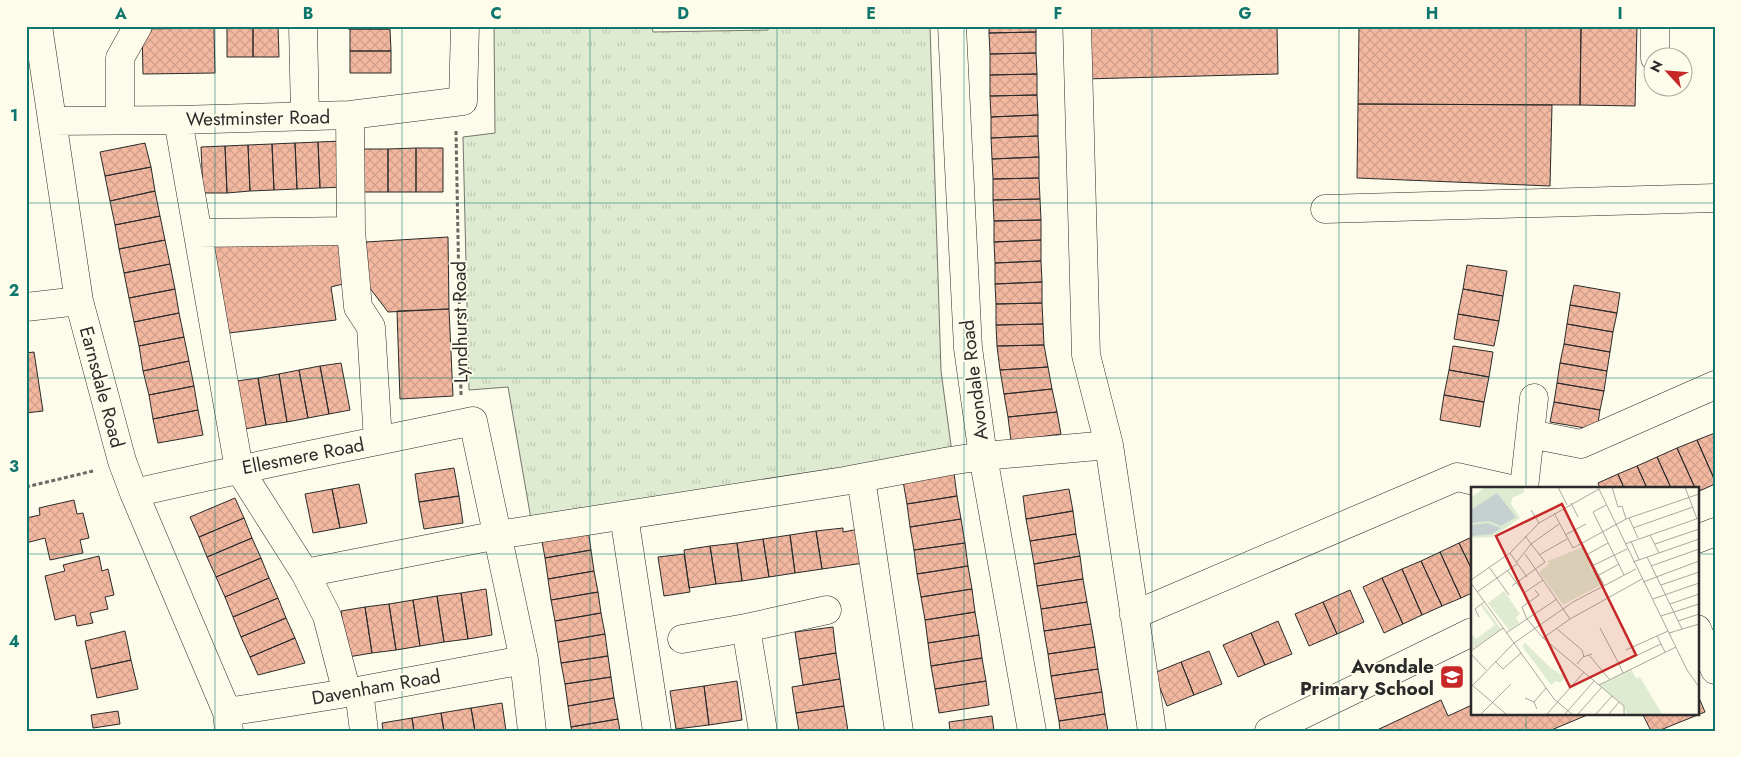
<svg xmlns="http://www.w3.org/2000/svg" width="1741" height="757" font-family="Jost,sans-serif">
  <defs>
    <pattern id="grass-tufts" width="24" height="20" patternUnits="userSpaceOnUse" patternTransform="scale(1.25)"><rect width="24" height="20" fill="#deebd1"/><path d="M3 7l-1-3M5 7V3M7 7l1-3M15 17l-1-3M17 17v-4M19 17l1-3" fill="none" stroke="#bfcab4"/></pattern>
    <pattern id="building-cross-hatch" width="8" height="8" patternUnits="userSpaceOnUse" patternTransform="scale(1.25)"><rect width="8" height="8" fill="#f2b8a0"/><path d="M0 0l8 8M0 8l8-8" fill="none" stroke="#d09e8a"/></pattern>
  </defs>
  <rect width="100%" height="100%" fill="#fdfbea"/>
  <path fill="url(#grass-tufts)" stroke="#74746e" d="M494 26H652L653 32 768 30 769 26H930L941 371 952 453 531 519 508 387 469 390 463 137 495 133Z"/>
  <path fill="url(#building-cross-hatch)" stroke="#2b2b2b" d="M84 26H125V27L84 28Z
    M227 26H253V57H227Z
    M253 26H278L279 57H253Z
    M348 26H389V29H348Z
    M989 26H1036V32L989 33Z
    M1083 26H1277L1278 74 1084 79Z
    M1359 26H1581L1580 105 1358 104Z
    M1581 26H1637L1635 106 1580 105Z
    M214 28 215 73 143 74 142 29Z
    M350 29H390L391 51H350Z
    M1036 32V53L990 54 989 33Z
    M350 51H391V73H350Z
    M1036 53 1037 74 990 75V54Z
    M1037 74V95L990 96V75Z
    M1037 95 1038 115 991 117 990 96Z
    M1358 104 1552 105 1550 186 1357 178Z
    M1038 115V136L991 138V117Z
    M1038 136 1039 157 992 159 991 138Z
    M342 141 344 187 320 188 318 142Z
    M318 142 320 188 297 189 295 143Z
    M145 143 151 167 105 176 100 152Z
    M295 143 297 189 274 190 272 144Z
    M272 144 274 190 250 191 248 145Z
    M248 145 250 191 227 193 225 146Z
    M225 146 227 193H203L201 147Z
    M416 148V192H388V149Z
    M416 148H443V192H416Z
    M361 149H388V192H361Z
    M1039 157V178L993 179 992 159Z
    M151 167 155 191 110 201 105 176Z
    M1039 178 1040 199 993 200V179Z
    M155 191 160 216 115 225 110 201Z
    M1040 199 1041 220 994 221 993 200Z
    M160 216 165 240 119 249 115 225Z
    M1041 220V240L994 242V221Z
    M448 237 449 309 388 312 366 283V242Z
    M165 240 170 264 124 273 119 249Z
    M1041 240V261L995 263 994 242Z
    M345 241 347 283 331 287 336 320 229 333 213 244Z
    M1041 261 1042 282 995 284V263Z
    M170 264 175 289 129 298 124 273Z
    M1467 265 1507 271 1503 296 1463 289Z
    M1042 282V303L996 304 995 284Z
    M1574 285 1620 293 1617 313 1570 305Z
    M175 289 179 313 134 322 129 298Z
    M1463 289 1503 296 1499 321 1458 314Z
    M1042 303 1043 324 996 325V304Z
    M1570 305 1617 313 1613 332 1567 324Z
    M449 309 453 396 400 399 397 311Z
    M179 313 184 337 139 346 134 322Z
    M1458 314 1499 321 1494 346 1454 339Z
    M1043 324 1044 345 997 346 996 325Z
    M1567 324 1613 332 1610 352 1564 344Z
    M184 337 189 361 143 371 139 346Z
    M1564 344 1610 352 1607 371 1560 363Z
    M1044 345 1048 367 1000 370 997 346Z
    M1453 346 1493 352 1489 377 1449 370Z
    M34 352 43 411 26 413V353Z
    M189 361 194 386 149 395 143 371Z
    M341 363 350 410 329 414 320 366Z
    M1560 363 1607 371 1604 391 1557 383Z
    M320 366 329 414 308 418 299 370Z
    M1048 367 1052 389 1004 394 1000 370Z
    M299 370 308 418 287 422 279 374Z
    M1449 370 1489 377 1484 402 1444 395Z
    M279 374 287 422 266 425 258 378Z
    M258 378 266 425 245 429 237 381Z
    M1557 383 1604 391 1600 410 1554 402Z
    M194 386 198 410 153 419 149 395Z
    M1052 389 1057 412 1008 417 1004 394Z
    M1444 395 1484 402 1480 427 1440 420Z
    M1554 402 1600 410 1597 430 1550 422Z
    M198 410 203 435 158 443 153 419Z
    M1057 412 1061 434 1011 441 1008 417Z
    M1715 433V481L1697 440Z
    M1697 440 1715 481V484L1697 492V488H1695L1677 448Z
    M1677 448 1695 488H1671L1657 457Z
    M1657 457 1671 488H1647L1637 466Z
    M1637 466 1647 488H1624L1618 474Z
    M454 468 459 496 419 502 415 474Z
    M954 473 957 496 907 504 903 481Z
    M1618 474 1624 488H1600L1598 483Z
    M359 484 367 523 340 528 332 489Z
    M332 489 340 528 313 533 305 494Z
    M1069 489 1073 511 1026 519 1023 496Z
    M459 496 463 523 424 529 419 502Z
    M957 496 961 519 910 527 907 504Z
    M235 498 244 518 199 537 190 517Z
    M74 500 77 514 83 513 89 538 80 540 83 553 50 560 45 538 26 543V518L40 515 39 508Z
    M1073 511 1076 534 1030 541 1026 519Z
    M244 518 252 538 207 557 199 537Z
    M961 519 965 543 914 550 910 527Z
    M843 528V532L859 529 864 563 822 569 816 531Z
    M588 529 591 550 545 558 541 536Z
    M816 531 822 569 795 573 790 535Z
    M1076 534 1080 556 1034 564 1030 541Z
    M790 535 795 573 769 577 763 539Z
    M1472 537V570L1459 543Z
    M252 538 261 558 216 577 207 557Z
    M763 539 769 577 742 581 737 543Z
    M737 543 742 581 716 584 710 546Z
    M965 543 968 566 917 574 914 550Z
    M1459 543 1472 570V593L1461 598 1440 552Z
    M710 546 716 584 689 588 684 550Z
    M591 550 594 571 548 579 545 558Z
    M1440 552 1461 598 1442 606 1421 561Z
    M684 554 690 592 664 596 658 557Z
    M99 556 102 571 108 569 114 595 105 597 108 609 90 613 93 623 77 626 75 615 55 620 45 576 65 571 63 565Z
    M1080 556 1083 579 1037 586 1034 564Z
    M261 558 269 578 225 597 216 577Z
    M1421 561 1442 606 1422 615 1402 569Z
    M968 566 972 589 921 597 917 574Z
    M1402 569 1422 615 1403 624 1382 578Z
    M594 571 598 592 551 600 548 579Z
    M269 578 278 598 233 617 225 597Z
    M1382 578 1403 624 1384 633 1363 587Z
    M1083 579 1087 602 1041 609 1037 586Z
    M486 589 492 635 468 639 461 593Z
    M972 589 975 612 925 620 921 597Z
    M1350 590 1364 622 1337 634 1323 602Z
    M598 592 601 613 555 621 551 600Z
    M461 593 468 639 444 642 437 596Z
    M437 596 444 642 420 646 413 600Z
    M278 598 286 618 241 637 233 617Z
    M413 600 420 646 396 650 389 604Z
    M1087 602 1091 624 1044 631 1041 609Z
    M1323 602 1337 634 1309 646 1295 614Z
    M389 604 396 650 372 653 365 607Z
    M365 607 372 653 348 657 341 611Z
    M975 612 979 635 928 643 925 620Z
    M601 613 605 634 558 642 555 621Z
    M286 618 295 638 250 657 241 637Z
    M1278 621 1292 654 1265 665 1251 633Z
    M1091 624 1095 647 1048 654 1044 631Z
    M833 627 836 653 799 659 795 632Z
    M125 631 131 660 91 669 85 641Z
    M1251 633 1265 665 1238 677 1223 645Z
    M605 634 608 656 561 663 558 642Z
    M979 635 982 658 931 666 928 643Z
    M295 638 305 663 258 675 250 657Z
    M1095 647 1098 669 1051 676 1048 654Z
    M1209 651 1222 684 1194 695 1181 662Z
    M836 653 840 679 803 685 799 659Z
    M608 656 611 677 565 684 561 663Z
    M982 658 986 681 935 689 931 666Z
    M131 660 138 689 97 698 91 669Z
    M1181 662 1194 695 1167 706 1154 673Z
    M1098 669 1102 692 1055 699 1051 676Z
    M611 677 614 698 568 706 565 684Z
    M840 679 844 706 796 713 792 687Z
    M737 681 742 720 709 725 704 686Z
    M986 681 989 705 939 713 935 689Z
    M704 686 709 725 676 729 670 691Z
    M1102 692 1105 714 1059 721 1055 699Z
    M1697 693 1705 712 1658 731H1651L1642 713H1697Z
    M614 698 618 719 571 727 568 706Z
    M1441 700 1448 716 1472 705V713H1592L1549 731H1375Z
    M502 703 506 731H475L471 708Z
    M844 706 848 731H799L796 713Z
    M471 708 475 731H444L441 713Z
    M118 711 120 724 93 728 91 715Z
    M441 713 444 731H414L412 718Z
    M1105 714 1108 731H1060L1059 721Z
    M992 716 994 731H950L949 722Z
    M412 718 414 731H383L382 723Z
    M618 719 620 731H572L571 727Z"/>
  <g fill="none" stroke-linecap="round" stroke-linejoin="round">
    <defs>
      <path id="minor" d="M38 26 79 301 122 461 134 493 227 712 229 731
        M303 26 305 116
        M952 26 968 348 983 456 1032 731
        M1655 58V26
        M350 115 351 231 358 307 371 327 378 441
        M120 120V58L138 26
        M178 120 239 469 305 573 327 616 347 693
        M52 121 178 120 350 115 463 101 465 26
        M1325 209 1715 198
        M198 233 351 231
        M26 307 79 301
        M1530 434 1581 444 1715 385
        M1109 445 1152 731
        M861 478 899 731
        M1524 488 1534 398
        M134 493C246 467 360 445 473 421L524 660 532 731
        M624 516 657 731
        M1697 539 1715 532
        M305 573 498 535 844 481 950 461 983 456 1109 445 1086 355 1077 26
        M1134 615 1457 477 1506 488
        M746 628 827 610
        M1697 629 1715 670
        M682 639 746 628 763 731
        M359 691 364 731
        M227 712 347 693 524 660
        M1269 731 1472 632"/>
    </defs>
    <use href="#minor" stroke="#2b2b2b" stroke-width="29"/>
    <path stroke="#6a6964" stroke-width="3" stroke-dasharray="4 2.5" stroke-linecap="butt" d="M456 131 461 395
      M26 487 93 471"/>
    <use href="#minor" stroke="#fdfbea" stroke-width="28"/>
  </g>
  <path fill="none" stroke="#0f766e" stroke-width="1" stroke-opacity="0.55" d="M215 26V731M402 26V731M590 26V731M777 26V731M964 26V731M1152 26V731M1339 26V731M1526 26V488M26 203H1715M26 378H1715M26 554H1472M1697 554H1715M1526 713V731"/>
  <defs>
    <symbol id="school-square" viewBox="-11 -11 22 22"><rect x="-9" y="-9" width="18" height="18" rx="4" fill="#c62828" stroke="#fdfbea"/><path d="M0-5L7-2L0 1L-7-2ZM-4 1L0 2.5L4 1V4Q0 6-4 4Z" fill="#fff"/></symbol>
  </defs>
  <g fill-rule="evenodd">
    <use href="#school-square" x="1438" y="663" width="28" height="28"/>
  </g>
  <g text-anchor="middle" dominant-baseline="central" stroke-width="4" stroke-linejoin="round" paint-order="stroke">
    <g font-size="19" fill="#2b2b2b" stroke="#fdfbea">
      <text transform="translate(258 118) rotate(-1)">Westminster Road</text>
      <text transform="translate(460 322) rotate(-91)">Lyndhurst Road</text>
      <text transform="translate(974 380) rotate(-97)">Avondale Road</text>
      <text transform="translate(102 387) rotate(75)">Earnsdale Road</text>
      <text transform="translate(303 456) rotate(-11)">Ellesmere Road</text>
      <text transform="translate(376 687) rotate(-10)">Davenham Road</text>
    </g>
    <g font-size="19" font-weight="bold" fill="#2b2b2b" stroke="#fdfbea" text-anchor="end">
      <text x="1434" y="666">Avondale<tspan x="1434" dy="22">Primary School</tspan></text>
    </g>
  </g>
  <g transform="translate(1471 487)">
    <rect width="228" height="228" fill="#fdfbea"/>
    <path d="M112 60 121 84 124 83 131 97 92 118 68 85 78 77 77 74ZM33 104 49 127 45 130 48 136 38 143 17 116ZM160 182 165 191 169 190 191 227H156L153 219 128 198Z" fill="#deebd1"/>
    <path d="M14 0H51L54 5 41 11 40 17 49 31 22 50 0 51V11ZM12 117 30 142 0 163V146L5 152 24 138 10 119Z" fill="#deebd1"/>
    <path d="M54 156 81 182 95 190 89 196 85 194 80 198 51 159Z" fill="#deebd1"/>
    <path d="M26 6 45 30 30 39 18 34 0 36V23ZM17 36 30 41 21 47 0 49V38Z" fill="#c7d0d0"/>
    <path fill="none" stroke="#a9a89e" stroke-width="1" d="M87 0 96 18M127 0 216 183 228 200M141 0 147 20 151 19 155 32M214 0 226 32M100 16 107 30M135 18 122 25 153 88M60 23 68 36M83 26 102 61 155 32 228 7M158 31 167 51M162 41 222 20M94 48 115 37M179 48 188 66M160 54 168 73M111 57 133 98M154 57 228 31M184 57 228 42M39 66 56 90M54 67 99 132 171 92M117 67 137 56M68 68 96 52M176 70 211 142M162 75 228 52M45 76 60 57 88 37M123 78 156 62M180 79 228 62M18 80 38 108M36 83 53 106 72 93M128 88 148 77M0 93 39 66 68 36 128 2M172 95 228 74M0 96 83 212 101 227M190 98 228 85M41 99 74 75 54 49M64 103 68 108 51 120 56 132 72 151 153 219V227M6 105 46 77M182 112 228 96M199 117 228 107M190 129 228 117M8 130 4 122 13 115M207 134 228 127M85 141 111 163 113 170M129 141 148 177M35 146 86 112M198 146 228 137M186 149 194 165M72 151 99 132M155 163 197 144M0 164 32 141M0 167 15 183M118 168 138 192M24 174 32 182 50 166M106 177 112 170 121 167M152 186 148 177 190 157M1 198 35 227M128 198 205 160M0 200 43 156 102 115 165 82M54 211 63 215 66 222M63 215 75 201M10 227 40 197M76 227 113 185M94 227 123 194M107 227 131 200M125 227 141 209M138 227 148 215"/>
    <path fill="#c62828" fill-opacity="0.15" stroke="#c62828" stroke-width="2.5" d="M91 17 165 168 99 200 25 49Z"/>
    <rect width="228" height="228" fill="none" stroke="#2b2b2b" stroke-width="2.5"/>
  </g>
  <rect width="1741" height="757" fill="none" stroke="#fdfbea" stroke-width="55"/>
  <g transform="translate(1668 72) rotate(296)"><circle r="24" fill="#fdfbea" stroke="#a9a89e"/>
  <path d="M0-4L9 19L0 12L-9 19Z" fill="#c62828"/>
  <text y="-8" font-size="14" font-weight="bold" text-anchor="middle" fill="#2b2b2b">N</text>
  </g>
  <rect x="28" y="28" width="1686" height="702" fill="none" stroke="#0f766e" stroke-width="2"/>
  <g font-size="16" text-anchor="middle" font-weight="bold" fill="#0f766e">
    <text x="121" y="19">A</text>
    <text x="308" y="19">B</text>
    <text x="496" y="19">C</text>
    <text x="683" y="19">D</text>
    <text x="871" y="19">E</text>
    <text x="1058" y="19">F</text>
    <text x="1245" y="19">G</text>
    <text x="1432" y="19">H</text>
    <text x="1620" y="19">I</text>
    <text x="14" y="121">1</text>
    <text x="14" y="296">2</text>
    <text x="14" y="472">3</text>
    <text x="14" y="647">4</text>
  </g>
</svg>
